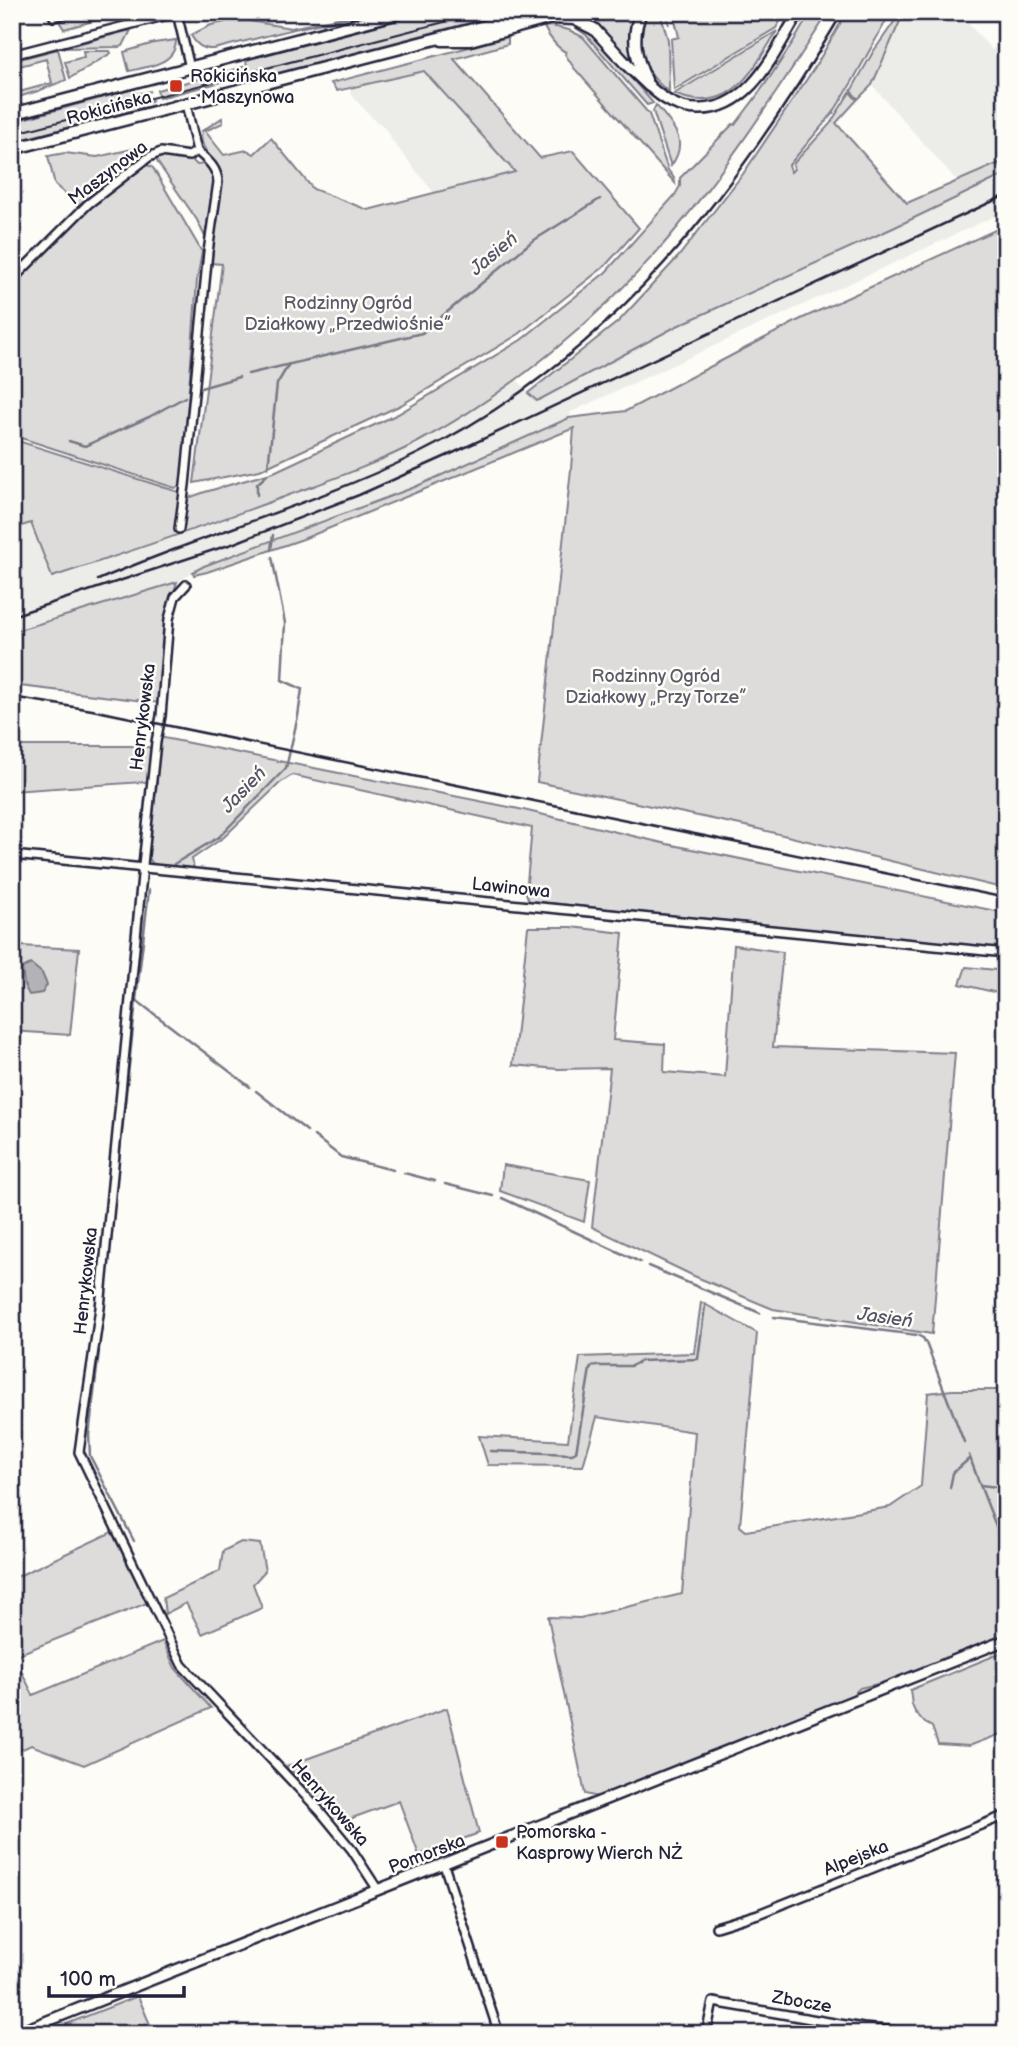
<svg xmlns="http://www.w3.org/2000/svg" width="1018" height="2046" font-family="'Balsamiq Sans',sans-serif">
  <rect width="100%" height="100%" fill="#fdfcf7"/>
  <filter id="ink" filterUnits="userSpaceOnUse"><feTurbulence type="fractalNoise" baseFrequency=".0143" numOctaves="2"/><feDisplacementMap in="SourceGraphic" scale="14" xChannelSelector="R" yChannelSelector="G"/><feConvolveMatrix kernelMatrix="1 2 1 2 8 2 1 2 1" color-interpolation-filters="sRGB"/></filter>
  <g filter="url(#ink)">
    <path fill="#ecece9" d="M904 12H958L992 50 1006 39V160L958 182 872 85Z
      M424 70 516 172 434 193 390 138 391 136 379 122 377 123 355 99 349 89Z
      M1006 174V211L571 412 569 418 415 487 204 566 177 582 12 632V529L30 523 52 577 179 536 380 460 419 441 476 407 516 379 538 401 677 326 893 228Z"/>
    <path fill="#dddcdb" stroke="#807f8b" stroke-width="2" d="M84 12H126L64 29 57 18Z
      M365 12H374L294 29 214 49C203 50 196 45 191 35L211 25 229 21H249L291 28Z
      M429 12H511L251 80 249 75 159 98 157 90 247 66 246 60Z
      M605 12H636C629 32 630 48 635 68L592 23 585 19Z
      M647 12H660L668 40 669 92C642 72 632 44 647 12Z
      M665 12H786L776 28 674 90 671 39 679 37 674 16 667 17 669 25Z
      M811 12H829C778 90 727 169 667 240 599 319 510 393 418 442 374 465 327 481 281 498 205 526 129 552 52 577L31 523 12 529V439L185 494 184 502 188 498 205 492 274 472 398 414 521 340 606 272 675 195 680 186V178L733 124 735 125C763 89 788 52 811 12Z
      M847 12H891L852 82 833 113 789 165 791 172 794 169 793 164 830 124 850 92 857 100 836 123 907 203 1006 160V174L893 228 677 326 537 401 528 393 619 321 678 257 743 174 815 67Z
      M898 12H904L872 85 858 99 851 91 873 52 894 22Z
      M572 23 584 28 595 36 653 103 647 105 586 35 576 28Z
      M551 26 569 30 583 37 649 114 668 170 674 178 675 183 574 68 565 54 566 52C558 49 548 36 544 27Z
      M131 30 123 46 120 47 62 48Z
      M777 31C752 72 730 117 674 94Z
      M508 37V44L454 59 540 158 573 151 639 228 605 266 519 334 401 405 260 470 194 483 222 264 211 263 222 182C220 163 197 150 202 131L222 118 223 123 205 131 224 155 247 150 254 154 271 138 313 189 368 210 515 172 424 71 337 91 331 83Z
      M176 40C176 64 148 67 129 71L124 52 154 43Z
      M58 49 66 80 38 91 12 99V94L52 83 46 59 12 68V61Z
      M83 51H110L111 53 70 78 65 62 84 57Z
      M134 89 136 94 151 91 111 101 113 110 153 100 140 105 141 108 154 105 12 142V122Z
      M656 105C672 125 690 140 671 166L653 111Z
      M146 146 148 154 78 205 55 185 48 156 65 153 97 157Z
      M158 156 179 159 190 158 197 165 205 164 212 173 214 182 205 237 197 220 158 163 155 157Z
      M145 165 150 166 153 168 202 252 197 280 182 485 175 488 12 435V340L15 320 12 287 87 210Z
      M1006 225V889L750 827 537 782 571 469 574 428 303 539 207 572 194 575 193 572 204 566 415 487 569 418 626 411 801 319Z
      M177 582 166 618 160 703 12 685V632Z
      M159 737 519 809 667 844 1006 913V949L529 901 526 893 532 828 292 775 280 783 224 837 192 859 194 869 157 865 152 863 148 856 157 781 12 791V746H131L158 748Z
      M528 927H571L623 933 613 1040 665 1044 664 1072 725 1077 734 945 783 952 773 1047 955 1053 932 1334 773 1309 694 1276 592 1227 610 1068 558 1069 513 1065Z
      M20 946 79 949 70 1035 12 1031V955Z
      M966 967 1006 971V995L960 984Z
      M503 1165 590 1180 584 1222 500 1191Z
      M701 1302 757 1333 740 1526 746 1531 890 1507 921 1486 928 1393 952 1390H1006V1636L899 1679 860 1688 848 1699 598 1797 585 1794 548 1617 580 1618 682 1594 695 1432 597 1417 583 1466 488 1465 479 1436 568 1441 580 1357 694 1353Z
      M112 1532 147 1603 14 1656 33 1695 163 1641 175 1668 211 1708 84 1765 31 1745 12 1754V1579Z
      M241 1542 260 1544 265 1571 253 1584 262 1608 202 1634 186 1603 165 1614 163 1598 220 1571 223 1551Z
      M1006 1651V1732L969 1746 938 1744 932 1727 925 1723 915 1712 912 1705 910 1690Z
      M447 1708 479 1833 419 1855 399 1801 341 1822 287 1766Z
      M138 1996 154 2034H58L56 2028Z"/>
    <path fill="#b2b2b7" stroke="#787885" stroke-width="2" d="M31 964 42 973 47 985 42 993 29 995 24 985 22 968Z"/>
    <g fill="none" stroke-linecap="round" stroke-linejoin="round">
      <path stroke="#787885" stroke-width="2.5" d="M248 374 422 333 531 242 600 199
        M201 388 239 377
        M69 441 85 446 149 417 185 397
        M268 468 277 384 289 364
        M257 495V484L267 475
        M271 550 273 535
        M174 864 219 837 286 768 298 716 302 689 282 680 285 623 272 557
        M149 890 136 1000 250 1087
        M256 1091 307 1131
        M314 1136 341 1157 393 1170
        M404 1173 435 1181
        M445 1184 493 1196
        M502 1198 640 1262
        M648 1266 760 1313
        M106 1281 136 1000
        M774 1317 917 1335 923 1338 926 1343 964 1442
        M100 1336 102 1315
        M99 1351 89 1435 90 1456 134 1541
        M490 1451 572 1454 576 1452 590 1369 593 1366H631L641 1361 698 1359 705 1306
        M969 1455 980 1485 1006 1488
        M980 1485 1004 1547
        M950 1488 953 1473 970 1458"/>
      <defs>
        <path id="minor" d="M52 12 54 17 72 12
          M177 13 190 68
          M12 55 179 12
          M186 104 197 151
          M12 280 88 204 149 157 161 152 189 156 197 151
          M179 529 185 485 208 252 218 182C217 167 207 160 197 151
          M186 585 175 597 169 619 161 716 156 742 144 855 100 1308 79 1452 182 1665 320 1811 352 1850 378 1890
          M12 855 1006 953
          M444 1865 499 2034
          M716 1927 758 1914 1006 1815
          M706 2034 713 2002 863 2028 928 2034"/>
        <path id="tertiary" d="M649 86C663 99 678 109 698 109 751 111 775 51 799 12
          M15 2034 1006 1640"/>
        <path id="secondary" d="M641 12C631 36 635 57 646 80
          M442 40H470L551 18 574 19 594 29 627 65 649 86
          M12 114 403 12
          M12 149 539 12"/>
      </defs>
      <use href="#minor" stroke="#22223b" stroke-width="12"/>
      <use href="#tertiary" stroke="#22223b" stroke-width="14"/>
      <use href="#secondary" stroke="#22223b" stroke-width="15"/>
      <use href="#minor" stroke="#fdfcf7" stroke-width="7"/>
      <use href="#tertiary" stroke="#fdfcf7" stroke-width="9"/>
      <use href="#secondary" stroke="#fdfcf7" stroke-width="10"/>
      <path stroke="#22223b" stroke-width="2" d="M12 134 483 12"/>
      <path stroke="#22223b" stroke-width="2.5" d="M98 580C204 534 316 504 419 453 611 358 736 192 843 12
        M12 616 232 544 359 495 453 453 1006 195
        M12 697 92 710 1006 898"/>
    </g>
  </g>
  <g fill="#c8321e" stroke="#fdfcf7" stroke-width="2.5">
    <rect x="169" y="79" width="14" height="14" rx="3.5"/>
    <rect x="495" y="1835" width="14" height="14" rx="3.5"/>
  </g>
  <g text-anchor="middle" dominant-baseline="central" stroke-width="5" stroke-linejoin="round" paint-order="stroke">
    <g font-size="18" fill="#22223b" stroke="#fdfcf7" text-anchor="start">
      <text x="190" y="76">Rokicińska<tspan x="190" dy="21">- Maszynowa</tspan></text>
      <text x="516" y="1832">Pomorska -<tspan x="516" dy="21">Kasprowy Wierch NŻ</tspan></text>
    </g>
    <g font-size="18" fill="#22223b" stroke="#fdfcf7">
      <text transform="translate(109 108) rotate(-15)">Rokicińska</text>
      <text transform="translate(108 173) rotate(-37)">Maszynowa</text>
      <text transform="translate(143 717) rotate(-83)">Henrykowska</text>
      <text transform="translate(511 888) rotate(6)">Lawinowa</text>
      <text transform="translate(86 1281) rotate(-84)">Henrykowska</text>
      <text transform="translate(330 1803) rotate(49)">Henrykowska</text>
      <text transform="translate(427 1854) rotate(-21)">Pomorska</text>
      <text transform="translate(856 1858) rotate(-22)">Alpejska</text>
      <text transform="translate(802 2002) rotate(10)">Zbocze</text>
    </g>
    <g font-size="18" fill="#5a5a6b" stroke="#fdfcf7">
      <text x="348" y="303">Rodzinny Ogród<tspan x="348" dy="21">Działkowy „Przedwiośnie”</tspan></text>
      <text x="656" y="676">Rodzinny Ogród<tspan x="656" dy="21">Działkowy „Przy Torze”</tspan></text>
    </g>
    <g font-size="19" font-style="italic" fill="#545466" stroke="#fdfcf7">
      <text transform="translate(494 254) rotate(-40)">Jasień</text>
      <text transform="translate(244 790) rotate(-46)">Jasień</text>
      <text transform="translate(885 1318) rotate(8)">Jasień</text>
    </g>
  </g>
  <rect width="1018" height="2046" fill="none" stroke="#fdfcf7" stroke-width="42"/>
  <rect x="21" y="21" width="976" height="2004" fill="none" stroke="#22223b" stroke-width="2.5" filter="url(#ink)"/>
  <path d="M49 1986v10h135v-10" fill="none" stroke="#22223b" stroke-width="3.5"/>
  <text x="60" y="1986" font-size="21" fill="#22223b" stroke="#fdfcf7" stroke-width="5" paint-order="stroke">100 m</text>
</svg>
